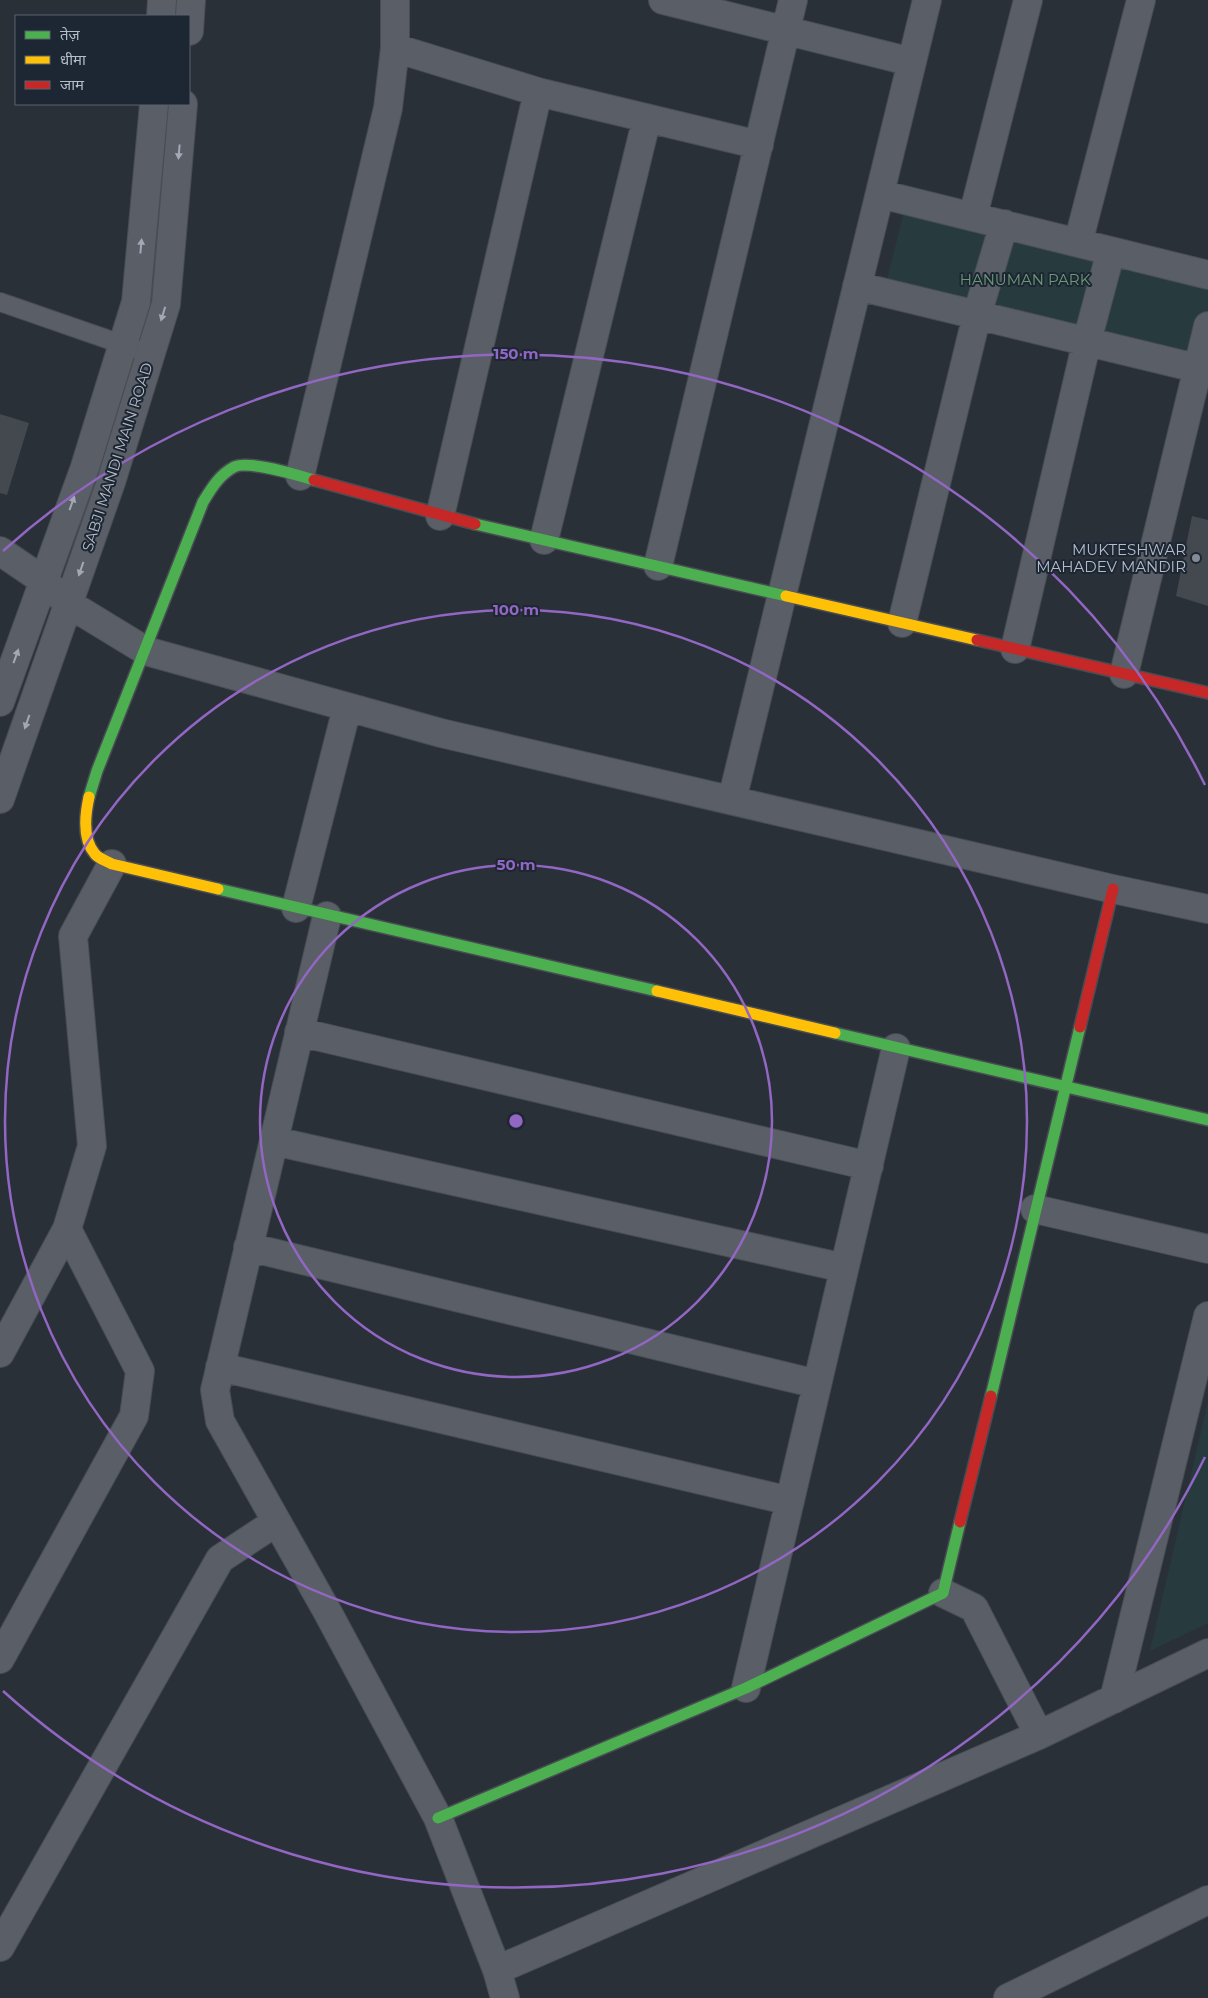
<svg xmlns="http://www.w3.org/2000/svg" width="1208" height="1998" font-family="Montserrat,'Noto Sans Devanagari',sans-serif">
  <rect width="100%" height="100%" fill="#2a3038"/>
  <path fill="#273a3e" d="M904 212 1208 286V360L886 283Z
    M1208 1401V1623L1150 1651Z"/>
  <path fill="#444950" d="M0 414 29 423 7 495 0 493Z
    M1192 516 1208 520V606L1176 596Z"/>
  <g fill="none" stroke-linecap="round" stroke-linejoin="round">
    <defs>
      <path id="lane" d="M0 302 150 354"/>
      <path id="street" d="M663 0 912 62
        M161 16 162 0
        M189 31 191 0
        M395 48 538 92 759 145
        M880 194 1208 275
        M973 216 1028 0
        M1078 243 1141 0
        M857 286 1208 371
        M300 476 388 108 395 48V0
        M440 516 538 92
        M544 540 647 118
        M0 551 44 581 69 604 146 651 441 733 1113 889 1208 909
        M658 566 793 0
        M902 623 977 315 1004 224
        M1015 649 1087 341 1111 251
        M1124 674 1208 326
        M0 702 85 467 136 302 154 104
        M0 799 111 482 166 304 183 104
        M732 800 927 0
        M296 908 347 708
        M327 916 215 1390 220 1421 327 1611 438 1818 497 1970 505 1998
        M299 1032 869 1166
        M274 1141 844 1268
        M1035 1209 1208 1249
        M248 1247 817 1384
        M0 1353 67 1229
        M220 1367 790 1501
        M943 1593 974 1608 1039 1735
        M0 1659 134 1416 140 1371 67 1229 92 1146 73 936 112 864
        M746 1688 896 1048
        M1114 1699 1208 1316
        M0 1947 220 1559 276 1522
        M497 1970 1039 1735 1208 1653
        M1008 1998 1208 1900"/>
      <path id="fast" d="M475 524 786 596
        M89 797 97 771 203 502C211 489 219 475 234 467 247 460 298 475 314 480
        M218 889 657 991
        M835 1033 1208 1120
        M991 1396 1080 1027
        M438 1818 746 1688 943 1593 960 1522"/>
      <path id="slow" d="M786 596 977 640
        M89 797C85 815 82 839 95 854 99 859 107 861 112 864L218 889
        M657 991 835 1033"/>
      <path id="jam" d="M314 480 475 524
        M977 640 1208 693
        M1080 1027 1113 889
        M960 1522 991 1396"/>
    </defs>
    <use href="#lane" stroke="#484c53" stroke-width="20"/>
    <use href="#street" stroke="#484c53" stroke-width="30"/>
    <use href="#fast" stroke="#484c53" stroke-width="14"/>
    <use href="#slow" stroke="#484c53" stroke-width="14"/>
    <use href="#jam" stroke="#484c53" stroke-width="14"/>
    <use href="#lane" stroke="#5a5e66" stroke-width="18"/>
    <use href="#street" stroke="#5a5e66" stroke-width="28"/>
    <use href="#fast" stroke="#4caf50" stroke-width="11"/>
    <use href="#slow" stroke="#ffc107" stroke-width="11"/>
    <use href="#jam" stroke="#c62828" stroke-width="11"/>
  </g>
  <defs><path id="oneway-solid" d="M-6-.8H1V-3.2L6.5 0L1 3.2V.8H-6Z" transform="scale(1.25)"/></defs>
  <g fill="#a2a9b5">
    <use href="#oneway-solid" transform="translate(179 152) rotate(95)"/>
    <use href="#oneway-solid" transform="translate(141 246) rotate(-85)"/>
    <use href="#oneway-solid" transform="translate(163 314) rotate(107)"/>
    <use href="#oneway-solid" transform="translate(72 503) rotate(-70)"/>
    <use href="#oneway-solid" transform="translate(81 569) rotate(109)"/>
    <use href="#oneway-solid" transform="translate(16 656) rotate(-70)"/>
    <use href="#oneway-solid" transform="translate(27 722) rotate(109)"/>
  </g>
  <g fill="none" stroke="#9266c3" stroke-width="2.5">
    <circle cx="516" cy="1121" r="256"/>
    <circle cx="516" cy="1121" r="511"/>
    <path d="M1205 1457A767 767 0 0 1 3 1691M3 551A767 767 0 0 1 1205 785"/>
  </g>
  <circle fill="#848b96" stroke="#1d2633" stroke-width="2" cx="1196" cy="558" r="5"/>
  <g text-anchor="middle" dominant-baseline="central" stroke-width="4" stroke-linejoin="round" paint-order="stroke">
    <g font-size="15" fill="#6b9a76" stroke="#1d2633">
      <text x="1025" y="279">HANUMAN PARK</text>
    </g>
    <g font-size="15" fill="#b4bcc9" stroke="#1d2633">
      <text transform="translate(117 457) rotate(-72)">SABJI MANDI MAIN ROAD</text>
    </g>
    <g font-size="15" fill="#b4bcc9" stroke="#1d2633" text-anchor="end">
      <text x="1186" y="549">MUKTESHWAR<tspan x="1186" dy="17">MAHADEV MANDIR</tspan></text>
    </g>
  </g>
  <circle cx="516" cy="1121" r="8" fill="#9266c3" stroke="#1d2633" stroke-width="2.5"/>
  <g font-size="15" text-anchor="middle" font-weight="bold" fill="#9266c3" stroke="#1d2633" stroke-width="4" stroke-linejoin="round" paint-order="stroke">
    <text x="516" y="359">150 m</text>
    <text x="516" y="615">100 m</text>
    <text x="516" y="870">50 m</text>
  </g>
  <rect x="15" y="15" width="175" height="90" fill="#1d2633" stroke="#59626f"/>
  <rect x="25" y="31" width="25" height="8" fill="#4caf50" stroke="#59626f"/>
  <text x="60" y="40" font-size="15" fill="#b4bcc9">तेज़</text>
  <rect x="25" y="56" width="25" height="8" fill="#ffc107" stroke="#59626f"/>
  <text x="60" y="65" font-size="15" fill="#b4bcc9">धीमा</text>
  <rect x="25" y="81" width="25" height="8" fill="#c62828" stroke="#59626f"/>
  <text x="60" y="90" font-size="15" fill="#b4bcc9">जाम</text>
</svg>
